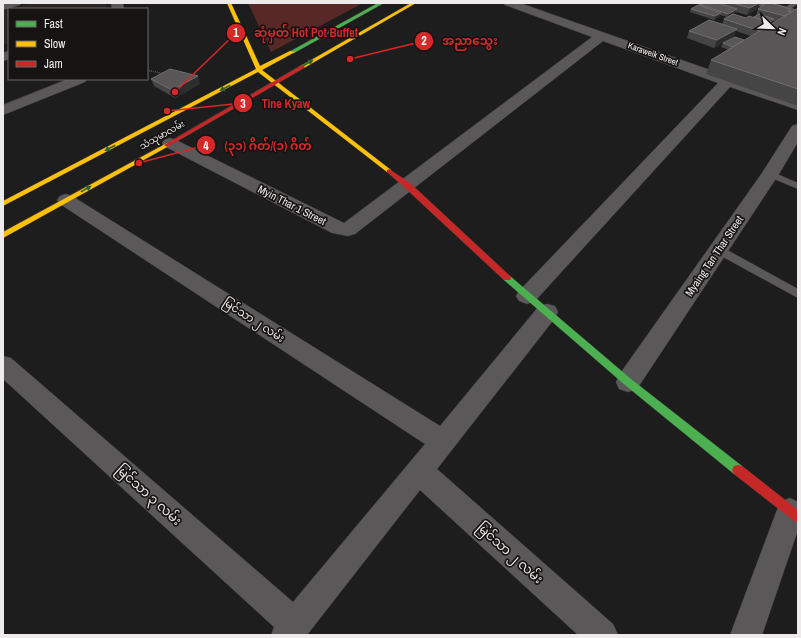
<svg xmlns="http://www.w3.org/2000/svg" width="801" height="638" font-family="'Archivo Narrow','Noto Sans Myanmar',sans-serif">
  <rect width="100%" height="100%" fill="#1e1d1d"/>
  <path fill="#2e2625" d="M32 3H106V9H9Z
    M9 9V43L3 45V11Z"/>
  <path fill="#582827" d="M248 3H363L271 52Z"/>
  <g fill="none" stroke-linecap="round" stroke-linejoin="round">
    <defs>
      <path id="lane" d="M792 3H798V4L787 11H783V9Z
        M770 171 798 183V189L767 176 765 174 767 172Z
        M718 245 798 289V298L714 252 713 249 714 246Z"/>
      <path id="street" d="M3 3H22L20 5 3 10Z
        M111 3H123L124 9H112Z
        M503 3H520L798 101V110L730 87 535 301 527 304 519 301 516 296 519 291 718 83 603 41 355 234 348 236 332 233 164 146 162 143 164 140 170 138 176 140 344 223 592 37 505 5Z
        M754 3H773L798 10V18L756 5Z
        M9 51V59L3 61V53Z
        M68 79H87L85 82 3 115V105Z
        M798 124V142L779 174 637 389 628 392 619 389 616 382 619 375 762 173 792 126Z
        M66 194 72 196 440 426 539 306 547 304 555 306 558 312 555 318 437 469 613 624 618 635H578L420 490 307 635H271L274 627 3 379V356L11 358 293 602 425 444 60 204 57 200 60 196Z
        M790 498 798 502V530L762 635H730L780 502Z"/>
      <path id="fast" d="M378 3H384L294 53 289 52Z
        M507 275 510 276 631 379 742 466 744 470 742 474 738 475 734 474 625 385 504 280 503 278Z"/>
      <path id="slow" d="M227 3H231L260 66 290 51 295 52 262 70 391 170V172H387L258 72 3 206V201L256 69Z
        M411 3H416L304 68 299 67Z
        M167 143 169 144V146L3 238V232Z"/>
      <path id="jam" d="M302 65 305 67 304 68 169 146 167 147 164 145Z
        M389 169 410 183 510 276 511 278 510 280H504L404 187 387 172V170Z
        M738 465 742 466 798 510V523L794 521 734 474 732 470 734 466Z"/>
    </defs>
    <use href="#lane" stroke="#393838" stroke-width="1"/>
    <use href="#street" stroke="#393838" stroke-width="1"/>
    <use href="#fast" stroke="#393838" stroke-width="1"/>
    <use href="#slow" stroke="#393838" stroke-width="1"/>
    <use href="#jam" stroke="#393838" stroke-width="1"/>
    <path stroke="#595858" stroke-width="1.5" stroke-dasharray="1 1" stroke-linecap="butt" d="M147 70 164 74"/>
    <use href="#lane" fill="#5a5858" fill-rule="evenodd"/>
    <use href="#street" fill="#5a5858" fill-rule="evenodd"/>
    <use href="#fast" fill="#4caf50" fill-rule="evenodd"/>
    <use href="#slow" fill="#ffc107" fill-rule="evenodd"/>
    <use href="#jam" fill="#c62828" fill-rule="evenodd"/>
  </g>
  <path fill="#464545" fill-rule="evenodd" d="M702 3H760L757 9 747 15 736 12 733 14 746 18 754 17 756 16 758 9 791 12 798 8V106L706 74 711 60 729 50 721 47 723 43 744 41 751 36 736 31 734 36 714 48 687 38 689 31 722 24 724 19 732 14 727 17 720 15V16L714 20 690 12 691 9 699 6V4ZM773 21H776L769 25 773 22Z
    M151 79 200 84 175 98 154 86Z"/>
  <path fill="#2e2d2d" d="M759 3H760L757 9 747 15 750 8Z
    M737 9 735 13 727 17 728 14Z
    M721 13 720 16 714 20 715 16Z
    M774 19 773 22 765 28 767 24Z
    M737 29 734 36 714 48 717 40Z
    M198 76 200 84 175 98 172 90Z"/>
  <path fill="#585656" stroke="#6f6e6e" d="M702 3H718L737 9 728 14 699 4Z
    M732 3H759L750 8Z
    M766 3H770L791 9 788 11 791 12 785 16 758 9Z
    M698 5 721 13 715 16 691 9Z
    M798 8V89L711 60Z
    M733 14 746 18 749 16 766 21 763 23 770 25 760 31 724 19Z
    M759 14 774 19 767 24 765 23 766 21 754 17Z
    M709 20 737 29 717 40 689 31Z
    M735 37 744 40 733 47 723 43Z
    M170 69 198 76 172 90 151 79Z"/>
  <defs><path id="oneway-solid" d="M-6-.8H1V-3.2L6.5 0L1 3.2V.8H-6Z"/></defs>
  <g fill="#316132">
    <use href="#oneway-solid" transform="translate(308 63) rotate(-30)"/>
    <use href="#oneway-solid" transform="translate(225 88) rotate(152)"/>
    <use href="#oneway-solid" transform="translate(110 148) rotate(152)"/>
    <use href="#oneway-solid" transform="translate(86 189) rotate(-29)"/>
  </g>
  <g text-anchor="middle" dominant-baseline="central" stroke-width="3.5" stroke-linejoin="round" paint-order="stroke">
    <g font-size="9" fill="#edebeb" stroke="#161313">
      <text transform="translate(653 54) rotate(20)">Karaweik Street</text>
      <text transform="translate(162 135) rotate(-29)">သံသုမာလမ်း</text>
    </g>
    <g font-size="11" fill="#edebeb" stroke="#161313">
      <text transform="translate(292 205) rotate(27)">Myin Thar 1 Street</text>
      <text transform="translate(714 256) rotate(-56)">Myaing Tan Thar Street</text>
      <text transform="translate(254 320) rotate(33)">မြင်သာ ၂ လမ်း</text>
    </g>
    <g font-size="13" fill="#edebeb" stroke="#161313">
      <text transform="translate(149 495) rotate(42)">မြင်သာ ၃ လမ်း</text>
      <text transform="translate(510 553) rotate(42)">မြင်သာ ၂ လမ်း</text>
    </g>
  </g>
  <path fill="none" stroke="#d62828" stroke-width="1.5" d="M175 92L236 33M350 59L424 41M167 111L243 103M139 163L206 145"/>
  <g fill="#d62828" stroke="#161313" stroke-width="1.5">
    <circle cx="175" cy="92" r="4"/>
    <circle cx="350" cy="59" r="4"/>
    <circle cx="167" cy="111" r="4"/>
    <circle cx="139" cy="163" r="4"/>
    <circle cx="236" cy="33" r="10"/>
    <circle cx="424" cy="41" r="10"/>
    <circle cx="243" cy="103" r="10"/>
    <circle cx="206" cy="145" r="10"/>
  </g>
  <g font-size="12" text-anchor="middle" font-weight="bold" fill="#fff">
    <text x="236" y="37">1</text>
    <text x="424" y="45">2</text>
    <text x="243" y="108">3</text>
    <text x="206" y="150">4</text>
  </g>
  <g font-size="12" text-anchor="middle" font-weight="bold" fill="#d62828" stroke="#161313" stroke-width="3.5" stroke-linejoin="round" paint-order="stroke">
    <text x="306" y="37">ဆုံမှတ် Hot Pot Buffet</text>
    <text x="470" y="45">အညာသွေး</text>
    <text x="286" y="108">Tine Kyaw</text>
    <text x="268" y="150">(၃၁) ဂိတ်/(၁) ဂိတ်</text>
  </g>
  <rect width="801" height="638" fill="none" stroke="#edebeb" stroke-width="8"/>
  <rect x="8" y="8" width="140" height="72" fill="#161313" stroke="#6c6969"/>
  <rect x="16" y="21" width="20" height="6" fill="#4caf50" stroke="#6c6969"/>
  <text x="44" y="28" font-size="12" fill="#edebeb">Fast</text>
  <rect x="16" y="41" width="20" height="6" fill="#ffc107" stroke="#6c6969"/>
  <text x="44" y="48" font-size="12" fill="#edebeb">Slow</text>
  <rect x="16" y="61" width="20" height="6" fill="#c62828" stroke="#6c6969"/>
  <text x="44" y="68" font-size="12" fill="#edebeb">Jam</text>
  <g transform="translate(773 28) rotate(113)" stroke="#161313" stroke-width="3" paint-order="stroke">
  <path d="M0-3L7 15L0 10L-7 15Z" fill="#edebeb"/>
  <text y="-6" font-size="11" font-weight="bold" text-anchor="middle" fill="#edebeb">N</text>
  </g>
</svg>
